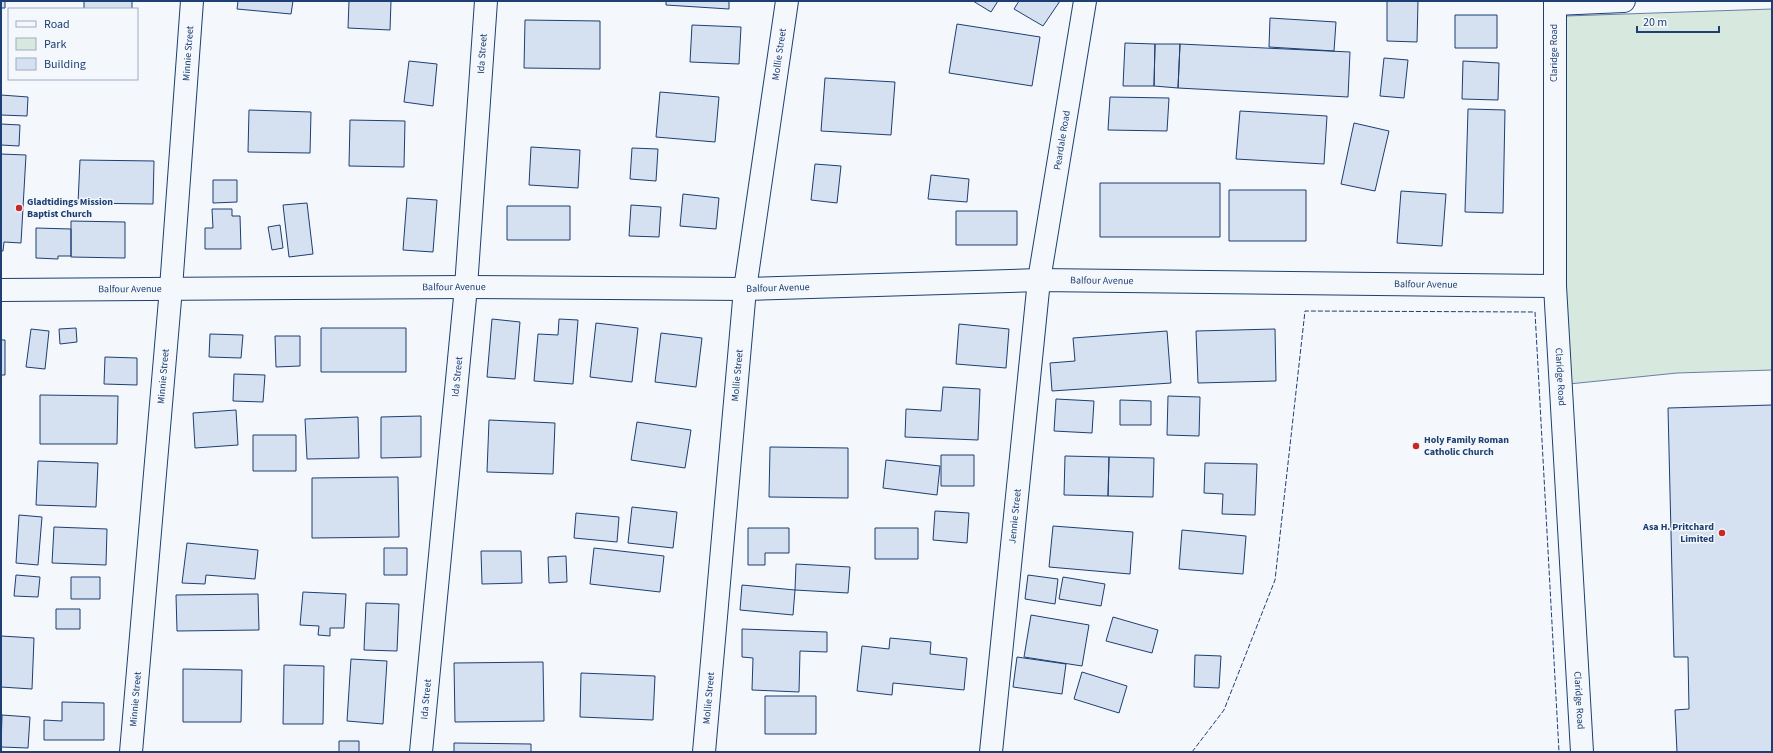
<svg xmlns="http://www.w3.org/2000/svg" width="1773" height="753" font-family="'Source Sans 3',sans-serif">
  <rect width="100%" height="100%" fill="#f4f7fb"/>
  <path fill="#d7e8df" stroke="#687fa3" d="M1772 9V370L1677 373 1559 385 1566 16Z"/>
  <path fill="#d5e0f0" stroke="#1d3f73" d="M1 1H5V8H1Z
    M84 1H132V9H84Z
    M238 1H293L291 14 237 9Z
    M349 1H391L390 30 348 28Z
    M666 1H729V9L666 5Z
    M973 1H998L991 12Z
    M1019 1H1060L1043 26 1014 9Z
    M1387 1H1418L1417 42 1387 41Z
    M1455 15H1497V48H1455Z
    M1270 18 1336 22 1334 51 1269 47Z
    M525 20 600 21V69L524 68Z
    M957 24 1040 37 1032 86 949 73Z
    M692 25 741 27 739 64 690 62Z
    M1125 43 1155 44 1154 86H1123Z
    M1155 44H1180L1178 88 1154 86Z
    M1180 44 1350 52 1348 97 1178 88Z
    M1384 58 1408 60 1404 98 1380 96Z
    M409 61 437 64 433 106 404 102Z
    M1463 61 1499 63 1498 100 1462 99Z
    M825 78 895 82 891 135 821 131Z
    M660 92 719 97 715 142 656 137Z
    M1 95 28 97 27 116 1 115Z
    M1110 97 1169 98 1167 131 1108 130Z
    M1468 109 1505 110 1503 213 1465 212Z
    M249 110 311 112 310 153 248 152Z
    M1240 111 1327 116 1324 164 1236 159Z
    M350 120 405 121 404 167 349 166Z
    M1354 123 1389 131 1375 191 1341 184Z
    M1 124 20 125 19 146 1 145Z
    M531 147 580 150 578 188 529 185Z
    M632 148 658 149 656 181 630 179Z
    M1 154 26 155 21 243 4 242 3 251H1Z
    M80 160 154 161 153 204 78 203Z
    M815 164 841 166 837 203 811 200Z
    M931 175 969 179 967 202 928 199Z
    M213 180H237V202L213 203Z
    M1100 183H1220V237H1100Z
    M1229 190H1306V241H1229Z
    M1401 191 1446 194 1442 246 1397 243Z
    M683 194 719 198 716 229 680 226Z
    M407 198 437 200 433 252 403 250Z
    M307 203 313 254 289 257 283 205Z
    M631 205 661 207 659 237 629 236Z
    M507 206H570V240H507Z
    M212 209H232V216H240L241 249H205V228H213Z
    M956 211H1017V245H956Z
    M71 221 125 222V258L71 257Z
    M280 225 283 248 272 250 268 227Z
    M36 228 71 229V256H58V259L36 258Z
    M492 319 520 322 515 379 487 377Z
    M559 319 578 320 573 384 534 381 538 334 558 335Z
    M596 323 638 328 632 382 590 377Z
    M959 324 1009 329 1006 368 956 364Z
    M76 328 77 342 60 344 59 329Z
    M321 328H406V372H321Z
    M31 329 49 331 45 369 26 367Z
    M1275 329 1276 381 1198 383 1196 331Z
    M1167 331 1171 383 1052 391 1050 363 1075 361 1073 338Z
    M661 333 702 338 696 387 655 382Z
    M210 334 243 335 241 358 209 357Z
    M275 336H300V366L276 367Z
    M1 340H5V375H1Z
    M105 357 137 358V385L104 384Z
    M234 374 265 375 263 402 233 401Z
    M943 387 980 389 978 440 905 437 906 409 941 411Z
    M40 395 118 396 117 444H40Z
    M1168 396 1200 397 1199 436 1167 435Z
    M1056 399 1094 401 1092 433 1054 431Z
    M1120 400 1151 401V425H1120Z
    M1772 405V752H1677L1675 710 1689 709 1688 657H1674L1668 408Z
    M236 410 238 445 195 448 193 413Z
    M421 416V457L381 458V417Z
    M358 417 359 458 307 459 305 419Z
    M489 420 555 423 553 474 487 472Z
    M637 422 691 430 685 468 631 460Z
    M253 435H296V471H253Z
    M770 447 848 448V498L769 497Z
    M941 455H974V486H941Z
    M1065 456 1109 457 1108 496 1064 495Z
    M1109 457 1154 458 1153 497 1108 496Z
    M886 460 940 466 937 495 883 488Z
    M38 461 98 463 96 507 36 505Z
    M1205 463 1257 464 1255 515 1222 514 1223 494 1204 493Z
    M398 477 399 537 312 538V478Z
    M632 507 677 512 673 548 628 543Z
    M935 511 969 513 967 543 933 540Z
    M576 513 619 517 617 542 574 538Z
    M19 515 42 517 38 565 16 563Z
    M1053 526 1133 532 1130 574 1049 567Z
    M54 527 107 529 106 565 52 563Z
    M748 528H789V553H765V565H748Z
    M875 528H918V559H875Z
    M1182 530 1246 536 1243 574 1179 569Z
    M187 543 258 550 255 579 206 575 205 584 182 583Z
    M384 548H407V575H384Z
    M594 548 664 556 660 592 590 584Z
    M481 551H521L522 583 482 584Z
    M566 556 567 582 549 583 548 557Z
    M796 564 850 567 848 593 795 590Z
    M16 575 40 577 38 597 14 596Z
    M1028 575 1058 579 1055 604 1025 599Z
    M71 577H100V599H71Z
    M1063 577 1105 584 1101 606 1059 599Z
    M742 585 795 590 793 615 740 610Z
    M303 592 346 594 344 628H330V636L318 635 319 626 300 625Z
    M258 594 259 630 177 631 176 595Z
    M366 603 399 604 397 651 364 650Z
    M56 609H80V629H56Z
    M1031 615 1089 625 1082 666 1024 657Z
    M1113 617 1158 630 1152 653 1106 641Z
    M742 629 827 632V652L800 651 799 692 752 690 753 658 742 657Z
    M1 636 34 638 32 689 1 687Z
    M890 638 931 642 930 654 967 658 964 690 893 683 892 695 857 691 862 646 889 649Z
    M1195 655 1221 656 1219 688 1194 687Z
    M1017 657 1066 664 1062 694 1013 687Z
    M351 659 387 661 383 724 347 721Z
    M543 662 544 721 455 722 454 663Z
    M284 665 324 666 323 724H283Z
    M183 669 242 670 241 722H183Z
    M1082 672 1127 686 1119 713 1074 699Z
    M581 673 655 676 653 720 580 717Z
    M765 696H816V734H765Z
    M62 702 104 703V740H44V720L62 721Z
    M2 715 30 717 28 748 1 747Z
    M339 741H359V752H339Z
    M454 743 531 744V752H454Z"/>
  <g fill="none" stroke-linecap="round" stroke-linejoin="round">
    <defs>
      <g id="minor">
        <path d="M1555 4 1624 1"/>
        <path id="s1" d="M131 752 171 288 192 1"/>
        <path id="s2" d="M421 752 466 287 486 1"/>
        <path id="s3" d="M991 752 1039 280 1085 1"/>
      </g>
      <g id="tertiary">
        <path id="s4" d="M1555 1V286L1582 752"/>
        <path id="s5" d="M1 290 466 287 745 289 1039 280 1555 286"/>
        <path id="s6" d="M704 752 745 289 787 1"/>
      </g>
    </defs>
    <use href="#minor" stroke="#1d3f73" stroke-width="24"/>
    <use href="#tertiary" stroke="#1d3f73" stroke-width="24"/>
    <use href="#minor" stroke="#f4f7fb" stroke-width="22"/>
    <use href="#tertiary" stroke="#f4f7fb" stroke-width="22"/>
    <path stroke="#1d3f73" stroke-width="1" stroke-dasharray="5 2" stroke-linecap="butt" d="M1192 752 1224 710 1275 580 1305 311 1535 312 1559 752"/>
  </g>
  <g fill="#c62828" stroke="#f4f7fb" stroke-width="1.5">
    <circle cx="19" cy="208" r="4"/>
    <circle cx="1416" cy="446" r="4"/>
    <circle cx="1722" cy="533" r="4"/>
  </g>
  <g text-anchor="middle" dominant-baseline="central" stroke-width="3" stroke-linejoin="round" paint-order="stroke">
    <g font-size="10" fill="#1d3f73" stroke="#f4f7fb">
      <text transform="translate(1554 53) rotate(-90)">Claridge Road</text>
      <text stroke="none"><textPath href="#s1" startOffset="701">Minnie Street</textPath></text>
      <text stroke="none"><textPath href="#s2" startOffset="701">Ida Street</textPath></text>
      <text stroke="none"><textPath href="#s6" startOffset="702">Mollie Street</textPath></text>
      <text stroke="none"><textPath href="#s3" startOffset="616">Peardale Road</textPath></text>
      <text stroke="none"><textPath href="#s5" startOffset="1101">Balfour Avenue</textPath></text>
      <text stroke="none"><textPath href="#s5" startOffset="1425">Balfour Avenue</textPath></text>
      <text stroke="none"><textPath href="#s5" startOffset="453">Balfour Avenue</textPath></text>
      <text stroke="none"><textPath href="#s5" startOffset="129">Balfour Avenue</textPath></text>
      <text stroke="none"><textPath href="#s5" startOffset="777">Balfour Avenue</textPath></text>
      <text stroke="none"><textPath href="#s6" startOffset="378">Mollie Street</textPath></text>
      <text stroke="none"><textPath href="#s1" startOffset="377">Minnie Street</textPath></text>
      <text stroke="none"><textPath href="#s2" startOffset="377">Ida Street</textPath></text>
      <text stroke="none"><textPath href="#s4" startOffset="376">Claridge Road</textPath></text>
      <text stroke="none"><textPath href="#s3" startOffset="237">Jennie Street</textPath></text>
      <text stroke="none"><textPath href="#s6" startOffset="54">Mollie Street</textPath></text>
      <text stroke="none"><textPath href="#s1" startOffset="53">Minnie Street</textPath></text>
      <text stroke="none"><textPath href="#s2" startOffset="53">Ida Street</textPath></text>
      <text stroke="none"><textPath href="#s4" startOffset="700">Claridge Road</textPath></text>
    </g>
    <g font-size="10" font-weight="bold" fill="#1d3f73" stroke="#f4f7fb" text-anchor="start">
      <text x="27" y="202">Gladtidings Mission<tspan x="27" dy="12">Baptist Church</tspan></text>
      <text x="1424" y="440">Holy Family Roman<tspan x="1424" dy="12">Catholic Church</tspan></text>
      <text x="1714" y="527" text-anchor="end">Asa H. Pritchard<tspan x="1714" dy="12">Limited</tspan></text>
    </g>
  </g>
  <rect width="1773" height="753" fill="none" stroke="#1d3f73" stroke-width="4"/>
  <rect x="8" y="8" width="130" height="72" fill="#f4f7fb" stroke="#9eadc5"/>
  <rect x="16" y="21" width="20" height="6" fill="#f4f7fb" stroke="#9eadc5"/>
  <text x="44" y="28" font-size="12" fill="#1d3f73">Road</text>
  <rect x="16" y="38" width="20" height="12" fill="#d7e8df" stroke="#9eadc5"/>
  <text x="44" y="48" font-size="12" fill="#1d3f73">Park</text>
  <rect x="16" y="58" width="20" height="12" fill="#d5e0f0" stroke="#9eadc5"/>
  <text x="44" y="68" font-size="12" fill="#1d3f73">Building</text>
  <path d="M1637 26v6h82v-6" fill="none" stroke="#1d3f73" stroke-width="2"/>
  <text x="1643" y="26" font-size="12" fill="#1d3f73" stroke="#f4f7fb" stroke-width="3" paint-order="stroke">20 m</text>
</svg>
